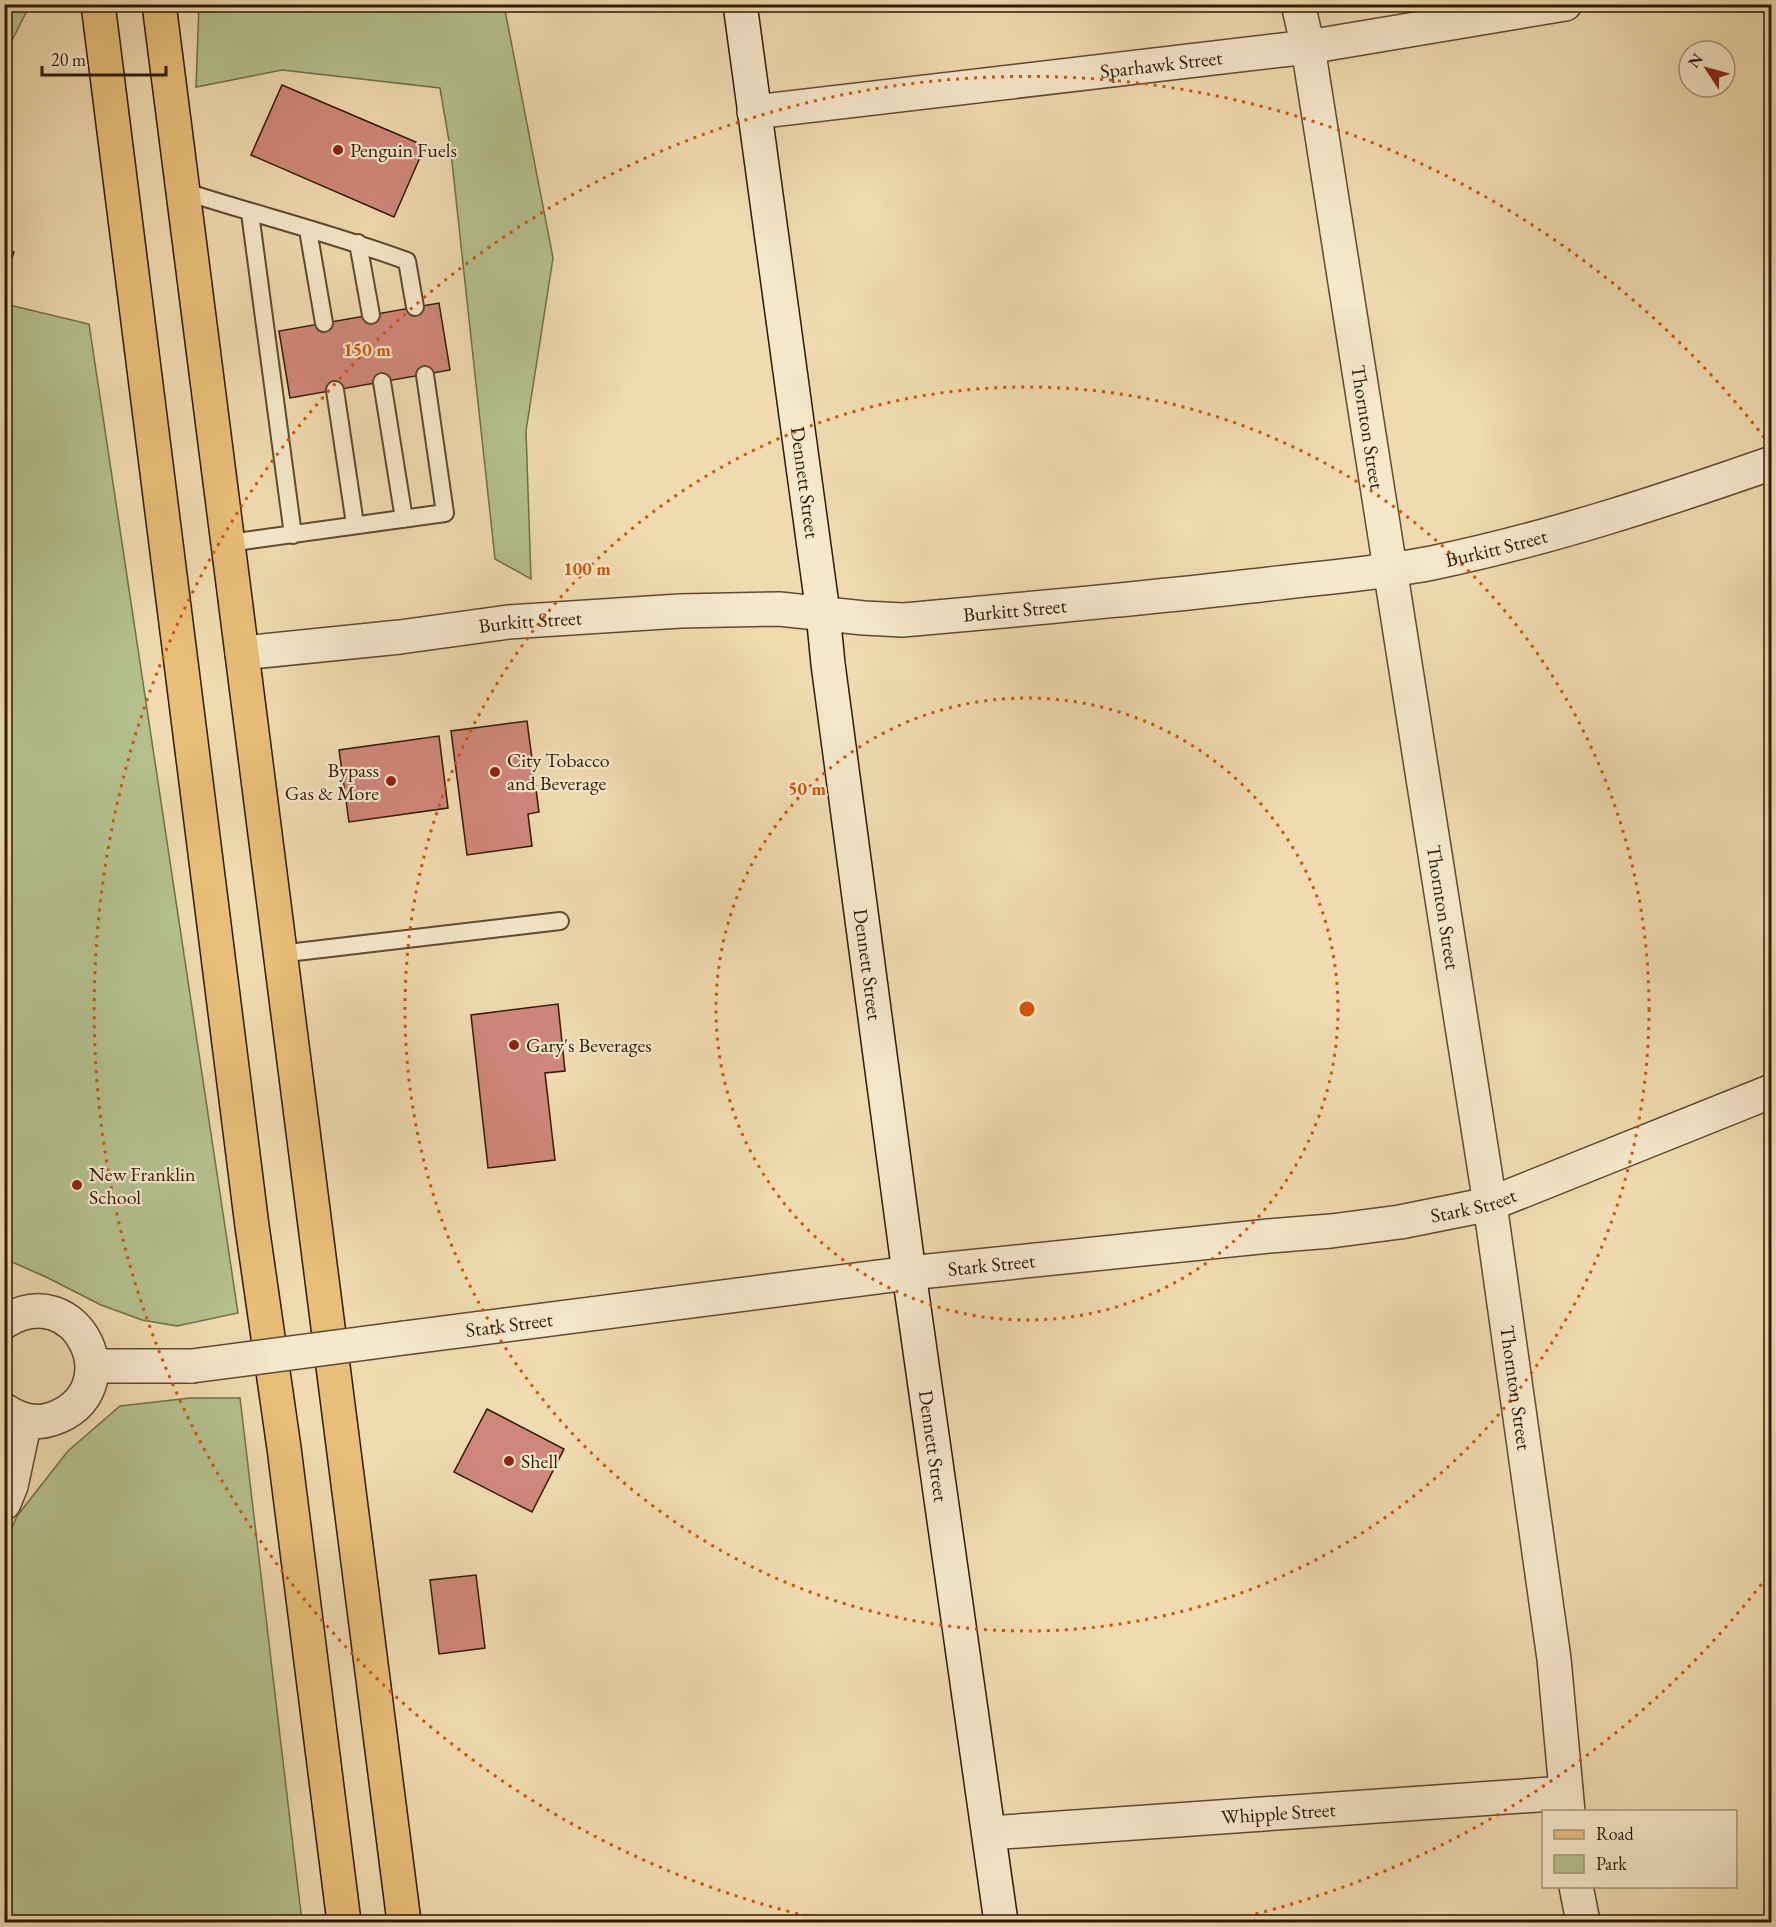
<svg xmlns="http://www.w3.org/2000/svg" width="1776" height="1927" font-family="'EB Garamond',serif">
  <rect width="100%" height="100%" fill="#efdbaf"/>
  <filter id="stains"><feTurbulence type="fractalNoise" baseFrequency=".00333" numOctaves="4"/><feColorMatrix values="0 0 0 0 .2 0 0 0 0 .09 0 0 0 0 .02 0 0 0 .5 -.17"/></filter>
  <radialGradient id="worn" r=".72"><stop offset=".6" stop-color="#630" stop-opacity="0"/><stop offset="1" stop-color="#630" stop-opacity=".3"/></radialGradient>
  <path fill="#b4c18f" stroke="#726e4a" stroke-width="1.5" d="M5 4 30 5 5 54 4 5Z
    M199 5H504L553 258 526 431 531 579 495 559 451 153 440 88 282 70 196 87Z
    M5 304 89 324 238 1313 177 1326 142 1320 101 1305 46 1277 5 1259Z
    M190 1398H240L302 1922H5V1544L17 1516 68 1451 120 1406Z"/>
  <path fill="#d0877a" stroke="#301a06" stroke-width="1.5" d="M282 85 425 146 394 217 251 155Z
    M4 249 14 252 4 280Z
    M439 303 450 370 290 398 279 331Z
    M527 721 539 812 528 814 532 846 467 855 451 731Z
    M439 736 448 808 349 822 339 750Z
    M558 1004 565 1071 545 1073 555 1160 488 1168 471 1015Z
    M487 1409 564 1449 532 1512 454 1472Z
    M476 1575 485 1648 439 1654 430 1580Z"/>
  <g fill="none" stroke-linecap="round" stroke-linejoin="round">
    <defs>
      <path id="lane" d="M183 191C257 215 334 234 407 261L415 307
        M250 213 293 535
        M308 230 324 323
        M358 243 371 315
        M382 382 404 519
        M335 390 355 524
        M229 543 445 513 425 375
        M279 954 560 921"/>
      <g id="street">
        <path id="s1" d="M1298 4 1308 47 1490 1204 1554 1659 1568 1812"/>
        <path id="s2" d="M754 112 1308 47 1565 4"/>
        <path id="s3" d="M242 653 400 637 508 622 680 611 779 609 864 618 903 620C1028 609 1154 598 1278 583 1329 577 1381 573 1432 563 1548 539 1660 502 1772 463"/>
        <path d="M4 1322C77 1275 133 1391 52 1419 35 1425 19 1420 4 1410"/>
        <path id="s4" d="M404 1338 909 1273 1269 1236 1331 1231 1400 1222 1490 1204 1772 1091"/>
        <path d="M93 1366H192"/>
        <path d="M4 1503 11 1486 25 1421"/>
        <path id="s5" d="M989 1833 1566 1793"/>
        <path d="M1576 1886 1583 1922"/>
      </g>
      <g id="secondary">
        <path id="s6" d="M740 4 823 613 828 664 909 1273 1001 1922"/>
      </g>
      <path id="primary" d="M98 4 252 1226 284 1448 344 1922
        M159 4 404 1922"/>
    </defs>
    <use href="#lane" stroke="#604a30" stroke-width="20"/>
    <use href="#street" stroke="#604a30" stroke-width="36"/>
    <use href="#secondary" stroke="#301a06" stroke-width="36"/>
    <use href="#primary" stroke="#301a06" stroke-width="36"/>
    <use href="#lane" stroke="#f5e8cb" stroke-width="16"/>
    <use href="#street" stroke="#f5e8cb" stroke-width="33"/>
    <use href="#secondary" stroke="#f5e8cb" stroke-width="33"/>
    <use href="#primary" stroke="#e8be78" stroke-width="33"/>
    <defs>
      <path id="street-bridge" d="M192 1366 404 1338"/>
    </defs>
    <use href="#street-bridge" stroke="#604a30" stroke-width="36" stroke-linecap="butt"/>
    <use href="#street-bridge" stroke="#f5e8cb" stroke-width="33"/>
  </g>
  <g fill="none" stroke="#d6530b" stroke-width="3" stroke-dasharray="3 6">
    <circle cx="1027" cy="1009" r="311"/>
    <circle cx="1027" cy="1009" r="622"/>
    <path d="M1767 1577A933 933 0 0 1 1221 1922M833 1922A933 933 0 1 1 1767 441"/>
  </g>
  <g fill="#8f2418" stroke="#f5e8cb" stroke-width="2">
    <circle cx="338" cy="150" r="6"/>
    <circle cx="495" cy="772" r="6"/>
    <circle cx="391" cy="781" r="6"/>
    <circle cx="514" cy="1045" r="6"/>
    <circle cx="77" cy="1185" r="6"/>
    <circle cx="509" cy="1461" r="6"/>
  </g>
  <g text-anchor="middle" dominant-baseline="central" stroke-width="4.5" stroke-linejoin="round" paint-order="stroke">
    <g font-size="20" fill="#301a06" stroke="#f5e8cb">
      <text stroke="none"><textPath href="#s2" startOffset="410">Sparhawk Street</textPath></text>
      <text stroke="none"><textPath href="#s1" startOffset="429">Thornton Street</textPath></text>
      <text stroke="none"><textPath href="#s6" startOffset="483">Dennett Street</textPath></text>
      <text stroke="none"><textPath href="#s3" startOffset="1262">Burkitt Street</textPath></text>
      <text stroke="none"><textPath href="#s3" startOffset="776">Burkitt Street</textPath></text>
      <text stroke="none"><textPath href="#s3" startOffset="290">Burkitt Street</textPath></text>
      <text stroke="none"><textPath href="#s1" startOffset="915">Thornton Street</textPath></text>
      <text stroke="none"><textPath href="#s6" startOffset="969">Dennett Street</textPath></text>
      <text stroke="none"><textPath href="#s4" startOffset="1078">Stark Street</textPath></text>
      <text stroke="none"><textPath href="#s4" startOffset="592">Stark Street</textPath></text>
      <text stroke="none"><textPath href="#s4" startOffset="106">Stark Street</textPath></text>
      <text stroke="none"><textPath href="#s1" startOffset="1401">Thornton Street</textPath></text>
      <text stroke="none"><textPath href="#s6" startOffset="1455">Dennett Street</textPath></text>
      <text stroke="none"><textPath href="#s5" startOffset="290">Whipple Street</textPath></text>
    </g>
    <g font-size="20" fill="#301a06" stroke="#f5e8cb" text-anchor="start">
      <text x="350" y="150">Penguin Fuels</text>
      <text x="507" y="760">City Tobacco<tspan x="507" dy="23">and Beverage</tspan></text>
      <text x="379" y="770" text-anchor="end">Bypass<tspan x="379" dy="23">Gas &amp; More</tspan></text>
      <text x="526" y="1045">Gary's Beverages</text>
      <text x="89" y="1174">New Franklin<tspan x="89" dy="23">School</tspan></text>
      <text x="521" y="1461">Shell</text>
    </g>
  </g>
  <circle cx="1027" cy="1009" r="9" fill="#d6530b" stroke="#f5e8cb" stroke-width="3"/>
  <g font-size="18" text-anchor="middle" font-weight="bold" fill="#d6530b" stroke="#f5e8cb" stroke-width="4.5" stroke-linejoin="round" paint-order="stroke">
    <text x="367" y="356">150 m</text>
    <text x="587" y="575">100 m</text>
    <text x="807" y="795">50 m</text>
  </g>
  <rect width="1776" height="1927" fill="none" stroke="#efdbaf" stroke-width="24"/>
  <rect x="6" y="6" width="1764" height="1915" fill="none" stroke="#301a06" stroke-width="3"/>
  <rect x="12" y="12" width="1752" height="1903" fill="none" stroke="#301a06" stroke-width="1.5"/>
  <rect x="1542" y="1810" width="195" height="78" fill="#f5e8cb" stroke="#a6967c" stroke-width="1.5"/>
  <rect x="1554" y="1830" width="30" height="9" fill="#e8be78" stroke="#a6967c" stroke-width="1.5"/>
  <text x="1596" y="1840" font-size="18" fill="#301a06">Road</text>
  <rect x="1554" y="1855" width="30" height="18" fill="#b4c18f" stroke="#a6967c" stroke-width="1.5"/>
  <text x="1596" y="1870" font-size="18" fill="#301a06">Park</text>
  <g transform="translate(1707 69) rotate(306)"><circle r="28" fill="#f5e8cb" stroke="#a6967c" stroke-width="1.5"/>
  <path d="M0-4.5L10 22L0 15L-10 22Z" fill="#8f2418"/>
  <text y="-9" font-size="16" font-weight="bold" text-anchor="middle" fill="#301a06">N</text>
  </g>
  <path d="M42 66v9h124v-9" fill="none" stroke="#301a06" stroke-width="3"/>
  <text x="51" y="66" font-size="18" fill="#301a06" stroke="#f5e8cb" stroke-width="4.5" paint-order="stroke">20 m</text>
  <rect width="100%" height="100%" filter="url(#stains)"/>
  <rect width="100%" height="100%" fill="url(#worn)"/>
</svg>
